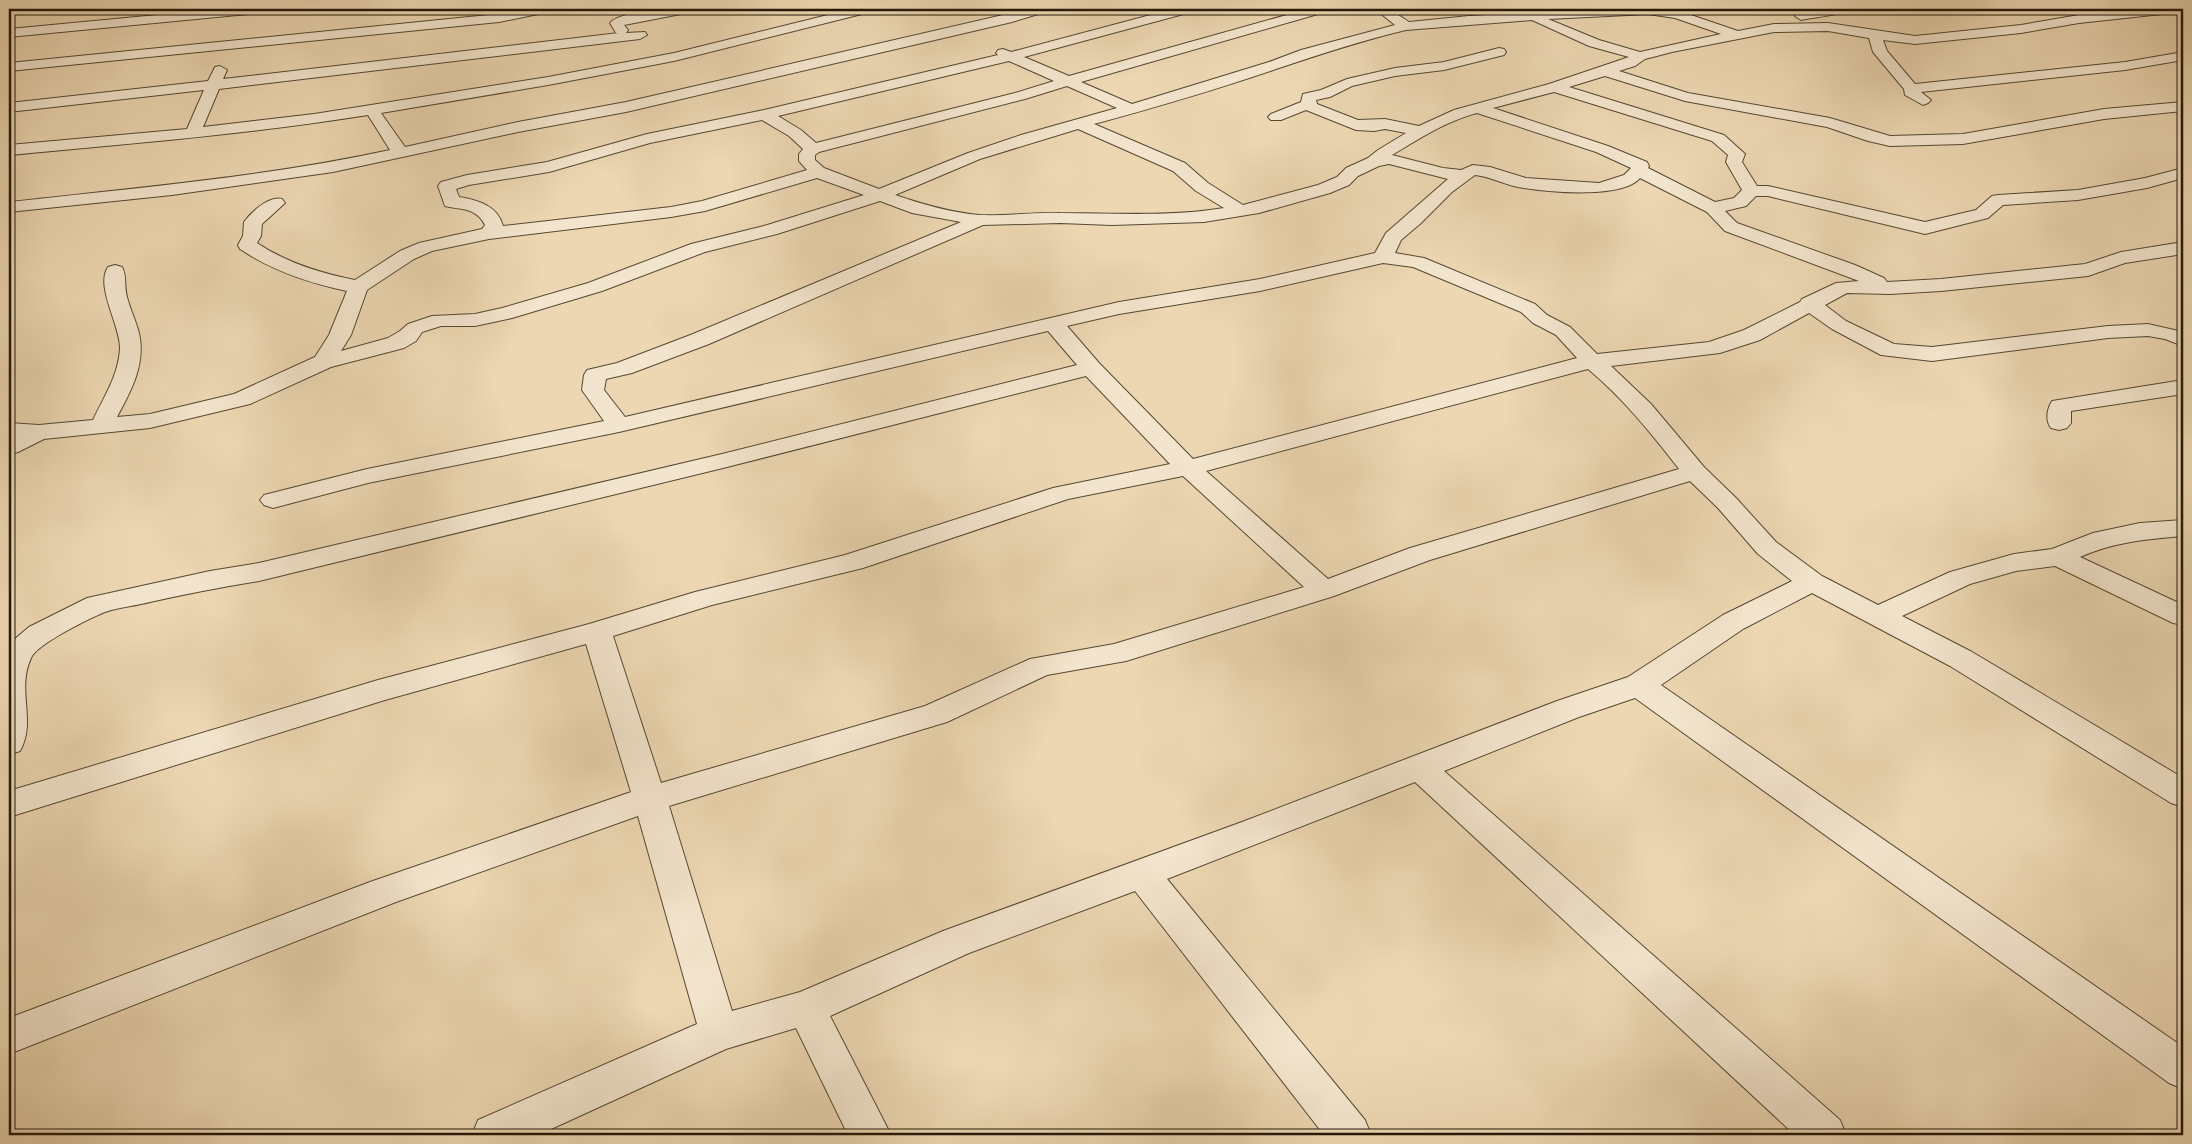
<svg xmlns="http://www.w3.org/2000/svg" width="2192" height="1144" font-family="'Gentium Book Plus',serif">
  <rect width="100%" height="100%" fill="#ecd7b2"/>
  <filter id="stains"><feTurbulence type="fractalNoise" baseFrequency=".004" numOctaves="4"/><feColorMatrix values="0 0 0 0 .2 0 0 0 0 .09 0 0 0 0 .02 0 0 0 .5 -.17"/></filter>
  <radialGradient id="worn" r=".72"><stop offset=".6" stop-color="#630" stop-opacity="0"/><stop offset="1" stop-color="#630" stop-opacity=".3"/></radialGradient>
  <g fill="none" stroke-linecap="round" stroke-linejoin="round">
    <defs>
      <path id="minor" d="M221 9H264L258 13 9 37V29Z
        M526 9H550L548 12 499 22 9 71V63L499 14Z
        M665 9H692L686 13 624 25 628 30 626 33 645 32 647 35 640 39 219 89 203 127 314 114 548 77 674 53 852 9H872L870 12 674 61 548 85 381 113 405 147 518 122 626 102 1029 9H1047L1045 12 1012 22 626 112 518 132 333 172 172 195 9 212V202C137 188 265 177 390 150L368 115C249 134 129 144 9 155V145L187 129 204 90 9 112V103L208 81 215 67 220 66 227 70 223 79 619 33H616L610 23C618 13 652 11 665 9Z
        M1173 9H1193L1191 12 1024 57 1069 76 1308 9H1327L1325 12 1081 82 1132 104 1269 62 1301 50 1395 25 1375 9H1389L1409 22 1469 16 1602 9H1663L1682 12 1738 31 1774 24 1828 23 1915 36 2021 25 2079 15 2138 9H2177L2171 13 2079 23 2021 33 1915 44 1883 40 1887 51 1915 84 2125 62 2183 52V60L2125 70 1921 92 1931 100 1928 103 1923 105 1905 95 1904 89 1873 52 1869 38 1828 31 1774 32 1672 52 1645 59 1635 66 1619 71 1688 93 1830 118 1890 136 1963 134 2104 109 2183 102V111L2104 119 1963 144 1890 146 1868 141 1827 127 1685 101 1605 76 1569 87 1724 135 1745 154 1742 162 1757 186H1768L1925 222 1976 210 1992 196 1998 195 2078 190 2145 178 2183 168V178L2147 188 2078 200 2003 205 1988 218 1925 234 1768 196H1756L1746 206 1725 211 1737 223 1855 265 1884 278 1887 282 1941 279 2085 264 2121 252 2183 242V254L2125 263 2088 276 1941 291 1890 294 1847 293 1825 305 1846 321 1894 344 1932 347 2108 326 2148 324 2183 332V346L2165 339 2148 336 2108 338 1932 361 1881 355 1832 329 1809 313 1760 340 1720 353 1611 366 1651 404 1704 467 1736 498 1776 542 1822 576 1878 605 1950 572 2014 554 2052 549 2093 533 2140 523 2183 520V536C2147 539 2114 542 2080 557L2183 605V625L2173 623 2055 566 2016 571 1970 584 1902 616 1972 652 2183 778V807L2171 803 1950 666 1812 593 1743 629 1661 685 2183 1047V1089L2169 1083 1635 698 1579 717 1444 771 1840 1120 1846 1135H1795L1415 782 1167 879 1365 1120 1371 1135H1324L1135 891 969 953 830 1016 891 1135H848L796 1028 726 1049 538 1135H472L478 1120 697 1024 638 816 396 902 9 1054V1018L370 882 631 792 586 644 385 700 9 817V791L378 680 589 624 695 592 845 555 1053 488 1170 464 1086 376 723 468 259 581C222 587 186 594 150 602 135 606 119 607 105 612 90 618 37 644 31 658 16 691 37 721 20 751L9 755V644L29 627 87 598 210 571 259 563 722 454 1077 365 1048 331 619 432 368 483 273 508 264 505 260 500 264 495 367 469 604 421 582 390 584 375 587 370 617 363 693 334 961 222 912 213 880 201 777 234 705 252 602 291 512 318 475 326H441L422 332 416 341 404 348 331 367 250 404 150 428 44 439 18 452 9 454V423L39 425 93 420C104 397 119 374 120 348 120 325 95 286 108 267L115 265 122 267C127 275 124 287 127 297 130 309 136 321 139 333 146 364 131 391 117 417L150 414 234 394 315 357 329 335 347 291C309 283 273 271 240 249L238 245 243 236 244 222C252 211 269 196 282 199L285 203 262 224 261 236 257 243C287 263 320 273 355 280L400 251 419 243 482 229 485 225C476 207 461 210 445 206L438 186 441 182 467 175 547 162 647 134 764 110 998 55 996 53 998 50 1003 49 1011 52ZM1648 14 1675 18 1721 34 1640 52 1599 40 1548 19ZM1532 20 1589 46 1629 57 1549 84 1454 110 1419 126 1385 119 1358 120 1317 104 1316 100 1330 97 1352 86 1395 76 1444 70 1504 55 1506 52 1504 49 1499 48 1444 62 1395 68 1347 79 1321 90 1303 94 1301 102 1271 114 1268 117 1271 120H1281L1306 110 1356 130 1374 131 1385 129 1406 133 1378 150 1368 158 1346 168 1337 177 1318 185 1243 205 1208 183 1185 163 1094 124C1156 107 1218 89 1279 68 1321 54 1363 40 1406 30ZM1009 61 1054 81 1015 93 816 143 801 130 778 116ZM1067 86 1117 108 1021 135 968 153 879 189 824 168 815 160V155L819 152 1025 99ZM1554 92 1712 141 1728 155 1726 162 1742 190 1734 198 1715 202 1648 168 1649 166 1647 162 1608 146 1493 108ZM1477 113 1596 152 1631 168 1624 175 1599 183 1526 178 1490 167 1473 165 1461 170 1443 168 1392 155C1419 139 1446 121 1477 113ZM762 120 789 136 803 149 799 154V161L807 170 702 201 671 207 503 226C498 206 478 200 459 197L456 189 469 185 549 172 650 143ZM1078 129 1173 171 1196 191 1224 208C1170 217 1114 213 1060 213 1034 212 1007 216 980 215 952 213 922 204 895 195L980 159ZM1389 164 1448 179 1386 233 1375 253 1260 279 1119 302 625 417 604 390 606 379 632 373 709 344 983 225 1060 223 1112 225 1204 222 1259 213 1330 193 1349 185 1358 176 1379 166ZM1475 175C1492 177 1507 186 1524 188 1550 192 1622 199 1640 178L1707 212 1725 231 1859 281 1836 283 1802 299 1800 302 1744 330 1709 342 1597 354 1570 327 1547 315 1535 304 1424 258 1395 253 1401 240 1421 223 1452 192ZM817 178 864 195 764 226 691 244 588 283 502 308 475 314 432 316 408 324 400 331 388 338 341 351 351 335 367 290 414 259 432 251 489 239 671 217 705 211ZM1383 263 1413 267 1521 312 1533 323 1556 335 1577 358 1193 459 1099 363 1067 326 1119 314 1260 291ZM1588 369C1623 398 1651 433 1679 469L1410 548 1328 579 1206 471ZM1183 476 1304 587 1114 644 1030 659 925 706 661 783 613 636 712 605 863 568 1068 499ZM1690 481 1718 508 1758 554 1792 581 1723 615 1628 677 1557 701 1242 822 943 931 800 992 732 1011 669 806 947 722 1047 675 1126 661 1334 596 1430 560Z
        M1816 9H1855C1852 13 1810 18 1801 20L1795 16 1796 13Z
        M2183 380V394L2071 411V423L2067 428 2059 430 2051 428C2045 420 2047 409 2052 401Z"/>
    </defs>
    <use href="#minor" stroke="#554832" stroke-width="2"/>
    <use href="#minor" fill="#f3e5cd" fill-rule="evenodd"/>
  </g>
  <rect width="2192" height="1144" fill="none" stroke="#ecd7b2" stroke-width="30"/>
  <rect x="10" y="10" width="2172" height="1124" fill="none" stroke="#231808" stroke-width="2.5"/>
  <rect x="15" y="15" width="2162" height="1114" fill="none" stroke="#231808"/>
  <rect width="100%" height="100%" filter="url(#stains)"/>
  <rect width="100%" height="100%" fill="url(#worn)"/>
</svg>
